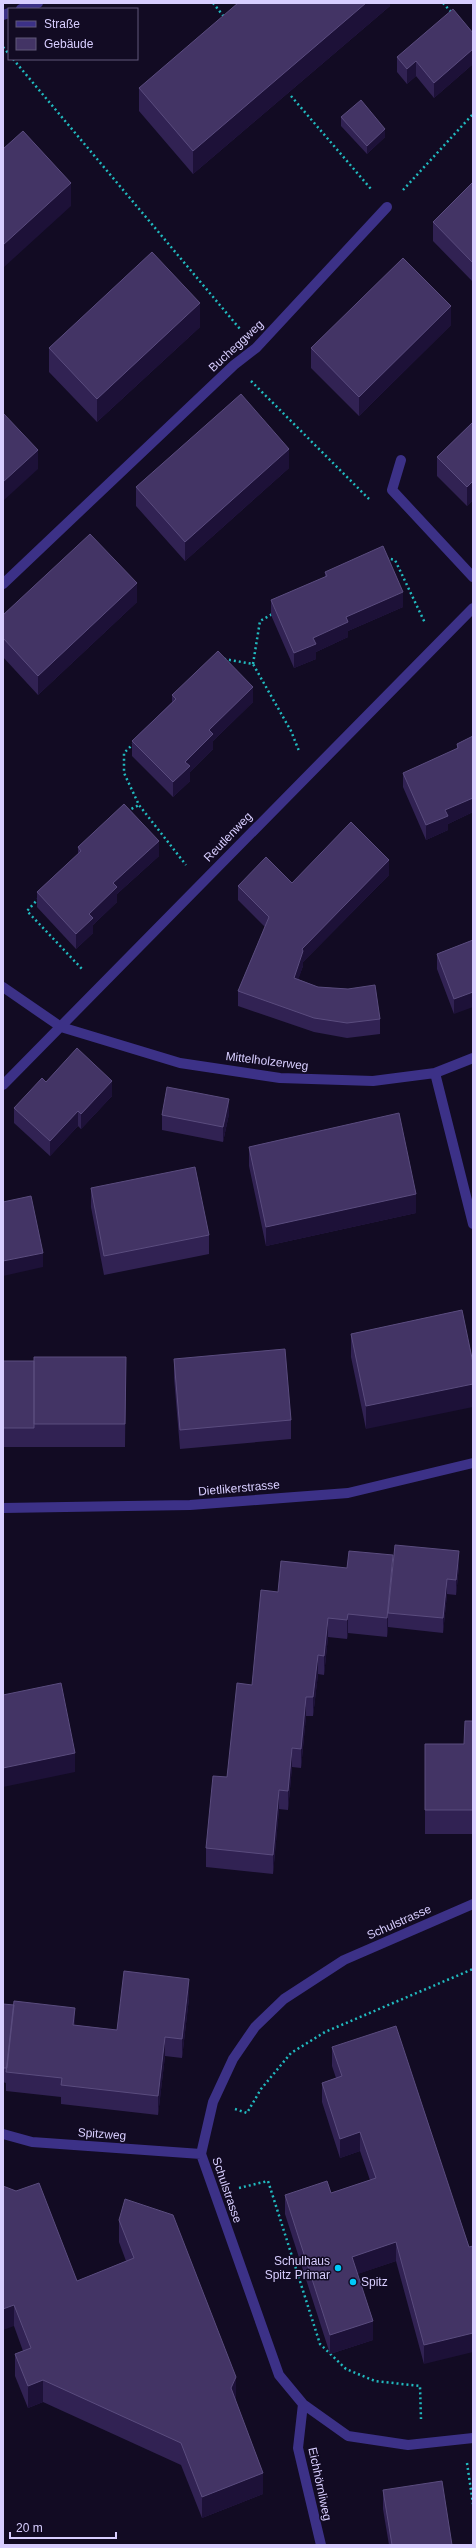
<svg xmlns="http://www.w3.org/2000/svg" width="476" height="2548" font-family="Helvetica,sans-serif">
  <rect width="100%" height="100%" fill="#120b23"/>
  <g fill="none" stroke-linecap="round" stroke-linejoin="round">
    <path stroke="#21babf" stroke-width="2.5" stroke-dasharray="2 3" stroke-linecap="butt" d="M213 3 225 18
      M443 3 452 13
      M3 47 9 54
      M13 59 240 329
      M291 96 371 189
      M403 190 473 114
      M251 381 369 499
      M386 558 395 560 425 623
      M224 659 253 664 291 731 299 751
      M253 664 260 621 274 613
      M134 743 124 753V773L139 805 186 865
      M127 811 139 805
      M39 898 27 911 83 970
      M235 2109 247 2113 261 2089 291 2053 325 2032 473 1969
      M239 2188 268 2181 320 2344 346 2369 375 2381 420 2386 421 2419
      M467 2463 473 2504"/>
    <path stroke="#3c3187" stroke-width="10" d="M21 9 38 3
      M3 15 9 13
      M401 460 392 490 473 577
      M3 584 234 365 256 348 387 207
      M3 987 61 1027 180 1063 280 1078 373 1081 435 1073 473 1058
      M435 1073 473 1224
      M3 1085 473 608
      M3 1508 190 1505 348 1493 473 1463
      M473 1904 344 1960 284 1999 255 2027 233 2059 213 2102 201 2154 279 2375 303 2404 348 2436 408 2445 473 2438
      M3 2134 32 2142 201 2154
      M303 2404 298 2448 321 2545"/>
  </g>
  <path fill="#312253" d="M390 3V6L193 174 139 111V88Z
    M473 33V64L434 98 416 76 407 84 397 72V57Z
    M341 117 385 137 367 154 341 126Z
    M473 182V282L433 241V222Z
    M451 325 359 416 311 368V348Z
    M200 327 97 422 49 372V348Z
    M473 422V500L467 506 437 476V457Z
    M289 468 185 561 136 506V487Z
    M325 572 403 607 348 631V637L316 652V659L294 668 271 615V600L325 577Z
    M137 602 38 695 3 657V615Z
    M172 695 253 702 213 741V749L190 772V781L173 797 132 756V741L172 702Z
    M473 736V812L448 824V830L426 840 403 787V773L457 749V744Z
    M78 847 159 856 117 894V902L93 925V933L76 949 37 907V892L78 854Z
    M389 875 303 962V966L298 979 318 987 348 989 380 1019V1034L347 1038 314 1032 238 1006V991L265 927 238 900V886L292 883Z
    M473 940 454 1014 437 969V954Z
    M46 1082 112 1096 81 1129 78 1126 50 1156 14 1123V1108Z
    M229 1114 223 1142 162 1130V1115Z
    M249 1147 416 1213 266 1246 249 1166Z
    M91 1188 209 1235V1254L104 1275 91 1207Z
    M462 1310 366 1429 351 1357V1334Z
    M126 1357 125 1447H3V1361H34Z
    M174 1359 291 1420V1439L180 1449 174 1378Z
    M459 1566 456 1595 447 1594 443 1633 388 1627 387 1637 348 1633 347 1639 328 1637 324 1675 318 1674 313 1716H306L301 1768 292 1767 288 1810 279 1809 273 1874 206 1867V1848L227 1777 252 1685 278 1592 347 1568Z
    M473 1721V1834H425V1744H464Z
    M189 1998 182 2058 165 2056 158 2115 61 2104V2097L6 2091V2083L3 2082V2004L75 2025 117 2030Z
    M332 2047 469 2247 424 2364 396 2261 357 2274 373 2340 330 2354 285 2214V2195L331 2193 370 2180 360 2151 340 2158 322 2102V2083L336 2078 332 2066Z
    M3 2186 77 2281 126 2261 119 2242V2220L236 2398 235 2401 263 2494 202 2518 181 2465 43 2402 28 2408 15 2376V2354L23 2351 14 2326Z
    M383 2490 452 2545H389L383 2509Z"/>
  <path fill="#1d1138" d="M366 3H390V6L193 174V151Z
    M473 49V64L434 98V83Z
    M416 61V76L407 84V69Z
    M385 129V137L367 154V146Z
    M71 183V206L3 268V245Z
    M200 303V327L97 422V399Z
    M451 306V325L359 416V397Z
    M289 449V468L185 561V542Z
    M38 450V469L3 501V482Z
    M473 481V500L467 506V487Z
    M137 583V602L38 695V676Z
    M403 592V607L348 631V637L316 652V659L294 668V653L313 638 346 617Z
    M253 687V702L213 741V749L190 772V781L173 797V782L185 762 209 730Z
    M473 798V812L448 824V830L426 840V825L445 810Z
    M159 841V856L117 894V902L93 925V933L76 949V934L89 914 113 883Z
    M389 860V875L303 962V966L294 992V978L302 949Z
    M473 992V1007L454 1014V999Z
    M112 1081V1096L81 1129V1114Z
    M229 1099V1114L223 1142V1127Z
    M78 1111V1126L50 1156V1141Z
    M416 1194V1213L266 1246V1227Z
    M43 1253V1267L3 1276V1261Z
    M473 1384V1407L366 1429V1406Z
    M459 1551V1566L456 1595V1580Z
    M393 1555 388 1613V1627L387 1637V1618Z
    M447 1579V1594L443 1633V1618Z
    M348 1614V1633L347 1639V1620Z
    M328 1618V1637L324 1675V1656Z
    M318 1655V1674L313 1716V1697Z
    M306 1697V1716L301 1768V1749Z
    M292 1748V1767L288 1810V1791Z
    M75 1753V1772L3 1787V1768Z
    M279 1790V1809L273 1874V1855Z
    M189 1979V1998L182 2058V2039Z
    M75 2008V2027L73 2025Z
    M165 2037V2056L158 2115V2096Z
    M360 2132V2151L340 2158V2139Z
    M396 2242V2261L352 2276V2257Z
    M14 2305V2326L3 2330V2309Z
    M373 2321V2340L330 2354V2335Z
    M473 2333V2352L424 2364V2345Z
    M236 2377V2398L231 2410V2388Z
    M43 2380V2402L28 2408V2386Z
    M263 2473V2494L202 2518V2497Z"/>
  <path fill="#433465" stroke="#5a4c7e" d="M238 3H366L193 151 139 88Z
    M453 9 473 33V49L434 83 416 61 407 69 397 57Z
    M361 100 385 129 367 146 341 117Z
    M23 131 71 183 3 245V149Z
    M473 182V263L433 222Z
    M152 252 200 303 97 399 49 348Z
    M403 258 451 306 359 397 311 348Z
    M241 394 289 449 185 542 136 487Z
    M3 413 38 450 3 482Z
    M473 422V481L467 487 437 457Z
    M90 534 137 583 38 676 3 638V615Z
    M383 546 403 592 346 617 348 622 313 638 316 644 294 653 271 600 327 576 325 572Z
    M218 651 253 687 209 730 213 734 185 762 190 766 173 782 132 741 176 699 172 695Z
    M473 736V798L445 810 448 816 426 825 403 773 458 748 457 744Z
    M124 804 159 841 113 883 117 887 89 914 93 918 76 934 37 892 81 851 78 847Z
    M351 822 389 860 302 949 303 951 294 978 318 987 348 989 375 985 380 1019 347 1023 314 1018 238 991 269 917 238 886 266 857 292 883Z
    M473 940V992L454 999 437 954Z
    M77 1048 112 1081 81 1114 78 1111 50 1141 14 1108 42 1078 46 1082Z
    M167 1087 229 1099 223 1127 162 1115Z
    M399 1113 416 1194 266 1227 249 1147Z
    M195 1167 209 1235 104 1256 91 1188Z
    M31 1196 43 1253 3 1261V1202Z
    M462 1310 473 1363V1384L366 1406 351 1334Z
    M285 1349 291 1420 180 1430 174 1359Z
    M34 1357H126L125 1424H34Z
    M3 1361H34V1428H3Z
    M395 1545 459 1551 456 1580 447 1579 443 1618 388 1613Z
    M349 1551 393 1555 387 1618 348 1614 347 1620 328 1618 324 1656 318 1655 313 1697H306L301 1749 292 1748 288 1791 279 1790 273 1855 206 1848 213 1776 227 1777 237 1683 252 1685 261 1590 278 1592 281 1561 347 1568Z
    M61 1683 75 1753 3 1768V1695Z
    M465 1721H473V1810H425V1744H464Z
    M124 1971 189 1979 182 2039 165 2037 158 2096 61 2085 62 2078 6 2072 14 2001 75 2008 73 2025 117 2030Z
    M3 2004 14 2005 7 2068H3Z
    M396 2026 469 2247 473 2246V2333L424 2345 396 2242 352 2257 373 2321 330 2335 285 2195 327 2181 331 2193 376 2178 360 2132 340 2139 322 2083 342 2076 332 2047Z
    M39 2183 77 2281 134 2258 119 2220 125 2199 173 2215 236 2377 231 2388 263 2473 202 2497 181 2443 43 2380 28 2386 15 2354 31 2348 14 2305 3 2309V2186L16 2191Z
    M442 2481 452 2545H392L383 2490Z"/>
  <g fill="#00c9f9" stroke="#120b23" stroke-width="1.5">
    <circle cx="338" cy="2268" r="4"/>
    <circle cx="353" cy="2282" r="4"/>
  </g>
  <g text-anchor="middle" dominant-baseline="central" stroke-width="3" stroke-linejoin="round" paint-order="stroke">
    <g font-size="12" fill="#d8ceff" stroke="#120b23">
      <text transform="translate(236 346) rotate(-43)">Bucheggweg</text>
      <text transform="translate(228 837) rotate(-46)">Reutlenweg</text>
      <text transform="translate(267 1061) rotate(7)">Mittelholzerweg</text>
      <text transform="translate(239 1488) rotate(-5)">Dietlikerstrasse</text>
      <text transform="translate(399 1922) rotate(-24)">Schulstrasse</text>
      <text transform="translate(102 2134) rotate(4)">Spitzweg</text>
      <text transform="translate(227 2190) rotate(71)">Schulstrasse</text>
      <text transform="translate(320 2484) rotate(78)">Eichhörnliweg</text>
    </g>
    <g font-size="12" fill="#d8ceff" stroke="#120b23" text-anchor="end">
      <text x="330" y="2261">Schulhaus<tspan x="330" dy="14">Spitz Primar</tspan></text>
      <text x="361" y="2282" text-anchor="start">Spitz</text>
    </g>
  </g>
  <rect width="476" height="2548" fill="none" stroke="#d8ceff" stroke-width="8"/>
  <rect x="8" y="8" width="130" height="52" fill="#120b23" stroke="#61597b"/>
  <rect x="16" y="21" width="20" height="6" fill="#3c3187" stroke="#61597b"/>
  <text x="44" y="28" font-size="12" fill="#d8ceff">Straße</text>
  <rect x="16" y="38" width="20" height="12" fill="#433465" stroke="#61597b"/>
  <text x="44" y="48" font-size="12" fill="#d8ceff">Gebäude</text>
  <path d="M10 2532v6h106v-6" fill="none" stroke="#d8ceff" stroke-width="2"/>
  <text x="16" y="2532" font-size="12" fill="#d8ceff" stroke="#120b23" stroke-width="3" paint-order="stroke">20 m</text>
</svg>
